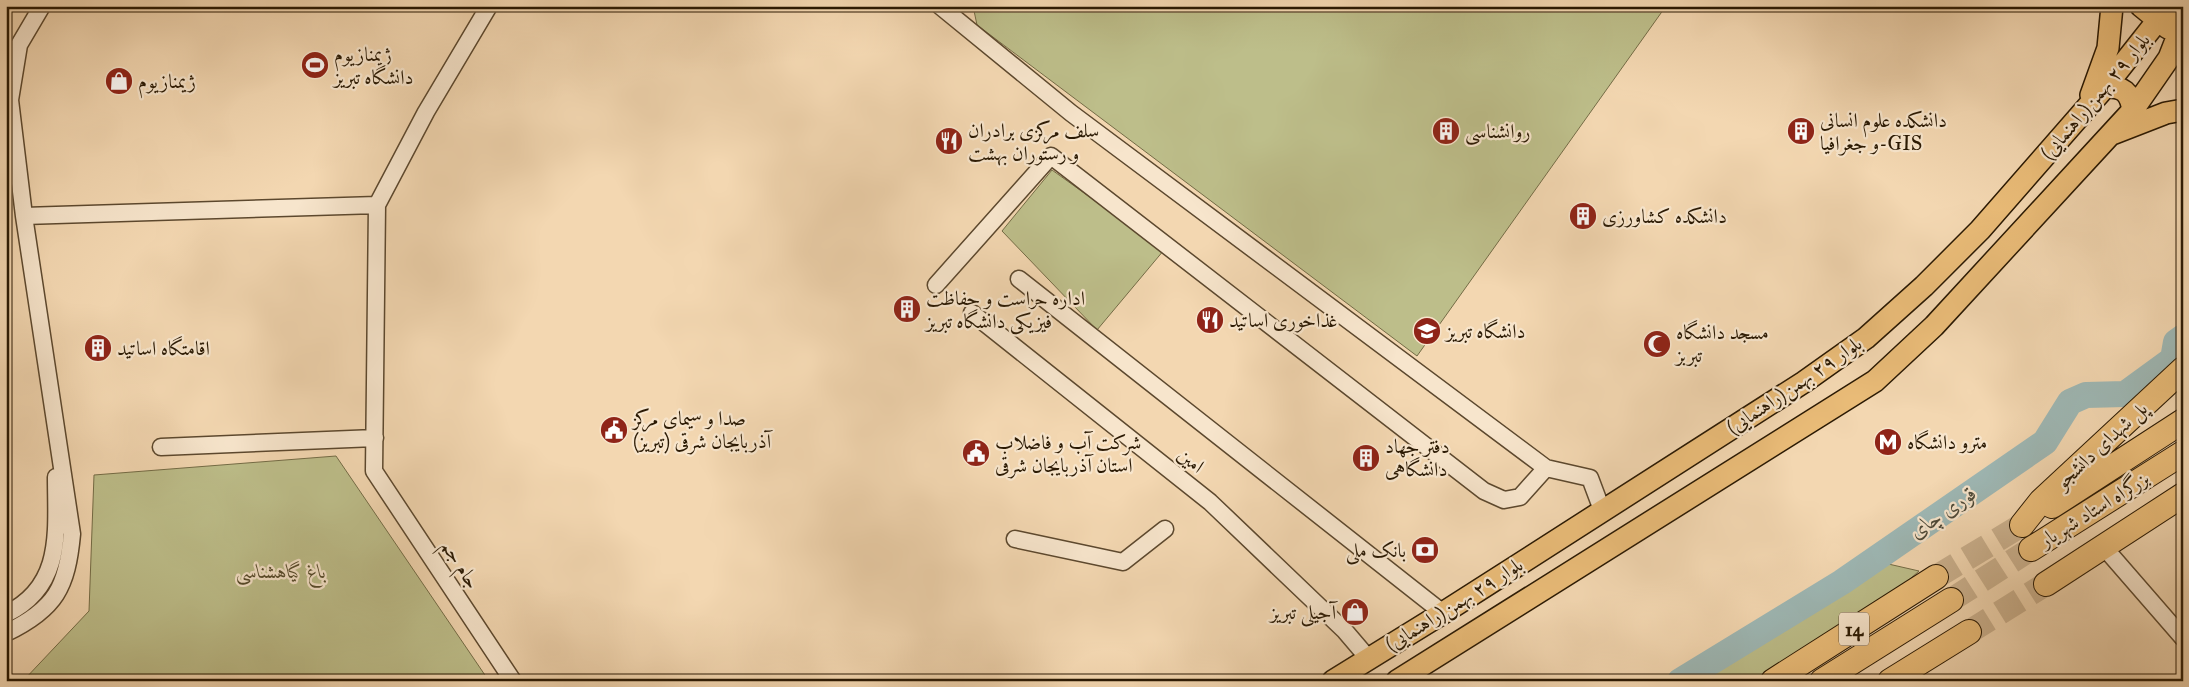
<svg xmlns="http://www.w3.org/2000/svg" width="2189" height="687" font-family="'IM FELL Great Primer',Amiri,serif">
  <rect width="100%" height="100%" fill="#f3d7b1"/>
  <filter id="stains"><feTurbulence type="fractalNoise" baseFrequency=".004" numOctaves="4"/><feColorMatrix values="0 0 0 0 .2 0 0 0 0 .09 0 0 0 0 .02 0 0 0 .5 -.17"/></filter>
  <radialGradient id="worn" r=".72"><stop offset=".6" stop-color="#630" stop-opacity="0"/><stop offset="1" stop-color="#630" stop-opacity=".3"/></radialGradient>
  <path fill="#bdbe8a" stroke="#746c46" d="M973 6H1666L1417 356 977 25Z
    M1052 170 1164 250 1097 330 1002 231Z
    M336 456 489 681H23L89 611 94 475Z
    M1884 563 1919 571 1892 595 1757 681H1692Z"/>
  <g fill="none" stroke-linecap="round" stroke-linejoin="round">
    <path stroke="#9eb8b5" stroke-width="26" d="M1680 681 1842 582 2045 442 2070 402 2086 395 2125 394 2173 359 2176 342 2183 337"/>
    <path stroke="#cbb18e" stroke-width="24" stroke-dasharray="24 12" stroke-linecap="butt" d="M1936 577 2022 525
      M1951 600 2031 549
      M1969 632 2046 584"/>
    <defs>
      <path id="minor" d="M940 6 1071 113 1546 468 1590 478 1602 510
        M377 205 374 471 513 681
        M24 216 377 205 426 112 489 6
        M1019 279 1443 613
        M936 285 1051 156 1484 491 1504 500 1520 497 1546 468
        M972 313 1210 502 1345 631 1368 658
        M161 447 375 438
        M1015 539 1123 562 1165 529
        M2103 546 2183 638
        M6 614C64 586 56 531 56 477
        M6 633C56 609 67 587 72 534L24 216 10 100 19 45 42 6"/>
      <path id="major" d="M2141 6 2168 28
        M2105 87C2123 86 2130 92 2133 110
        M2091 95 2108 48 2112 6
        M2112 134 2166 113 2183 110
        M1333 681 1443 613 1804 382 1866 338 1924 286 1980 230 2105 87 2158 20 2179 6
        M1397 681 1875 381 1934 326 2133 110 2169 58 2178 35 2179 6"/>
      <path id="highway" d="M2052 506 2183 421
        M2022 525 2041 501 2183 369
        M2031 549 2183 453
        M2046 584 2183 495
        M1773 681 1936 577
        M1822 681 1951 600
        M1890 681 1969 632"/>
    </defs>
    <use href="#minor" stroke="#5c482e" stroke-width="19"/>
    <use href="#major" stroke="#2a1903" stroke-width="24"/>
    <use href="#highway" stroke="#2a1903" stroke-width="26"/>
    <use href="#minor" stroke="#f7e5cc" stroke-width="16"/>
    <use href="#major" stroke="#eabc78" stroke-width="21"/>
    <use href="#highway" stroke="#eabc78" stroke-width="24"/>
  </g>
  <defs>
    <symbol id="stadium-disc" viewBox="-11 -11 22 22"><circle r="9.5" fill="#8f2418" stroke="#f7e5cc"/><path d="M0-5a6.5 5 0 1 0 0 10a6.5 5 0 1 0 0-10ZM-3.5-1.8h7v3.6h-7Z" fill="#fff"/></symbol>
    <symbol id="shop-disc" viewBox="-11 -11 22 22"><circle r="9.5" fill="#8f2418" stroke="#f7e5cc"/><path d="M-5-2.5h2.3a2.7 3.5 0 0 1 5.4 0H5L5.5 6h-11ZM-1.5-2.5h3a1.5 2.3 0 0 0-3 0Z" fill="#fff"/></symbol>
    <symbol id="building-disc" viewBox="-11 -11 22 22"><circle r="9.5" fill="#8f2418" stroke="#f7e5cc"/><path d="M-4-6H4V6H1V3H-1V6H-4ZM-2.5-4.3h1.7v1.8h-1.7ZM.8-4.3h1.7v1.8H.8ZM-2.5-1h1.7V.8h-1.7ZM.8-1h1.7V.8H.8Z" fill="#fff"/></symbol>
    <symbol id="restaurant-disc" viewBox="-11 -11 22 22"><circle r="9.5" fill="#8f2418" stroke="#f7e5cc"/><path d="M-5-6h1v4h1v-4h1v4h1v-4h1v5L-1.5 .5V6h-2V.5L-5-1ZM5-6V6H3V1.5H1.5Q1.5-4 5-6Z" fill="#fff"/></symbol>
    <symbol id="university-disc" viewBox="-11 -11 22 22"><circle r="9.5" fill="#8f2418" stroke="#f7e5cc"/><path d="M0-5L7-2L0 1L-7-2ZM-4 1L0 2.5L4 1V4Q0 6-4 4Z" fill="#fff"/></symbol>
    <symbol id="mosque-disc" viewBox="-11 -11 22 22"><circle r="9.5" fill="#8f2418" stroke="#f7e5cc"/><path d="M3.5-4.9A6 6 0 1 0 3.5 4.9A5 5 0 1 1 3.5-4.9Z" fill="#fff"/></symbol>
    <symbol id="civic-disc" viewBox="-11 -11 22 22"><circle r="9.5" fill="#8f2418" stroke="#f7e5cc"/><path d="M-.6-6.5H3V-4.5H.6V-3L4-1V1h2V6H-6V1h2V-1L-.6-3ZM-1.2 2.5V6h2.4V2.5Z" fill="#fff"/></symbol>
    <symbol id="metro-disc" viewBox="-11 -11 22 22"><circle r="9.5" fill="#8f2418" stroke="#f7e5cc"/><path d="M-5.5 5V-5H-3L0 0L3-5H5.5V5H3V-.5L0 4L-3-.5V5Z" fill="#fff"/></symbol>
    <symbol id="bank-disc" viewBox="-11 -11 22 22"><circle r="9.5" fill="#8f2418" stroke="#f7e5cc"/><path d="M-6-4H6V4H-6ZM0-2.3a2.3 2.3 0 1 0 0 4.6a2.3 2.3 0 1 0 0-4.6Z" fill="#fff"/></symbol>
  </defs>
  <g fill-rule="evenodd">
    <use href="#stadium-disc" x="299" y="49" width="32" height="32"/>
    <use href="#shop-disc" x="103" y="65" width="32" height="32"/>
    <use href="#building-disc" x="1430" y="115" width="32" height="32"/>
    <use href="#building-disc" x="1785" y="115" width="32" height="32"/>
    <use href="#restaurant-disc" x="933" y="125" width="32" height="32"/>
    <use href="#building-disc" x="1567" y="200" width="32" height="32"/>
    <use href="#building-disc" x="891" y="293" width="32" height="32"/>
    <use href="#restaurant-disc" x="1194" y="304" width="32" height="32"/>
    <use href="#university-disc" x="1411" y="315" width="32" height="32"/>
    <use href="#mosque-disc" x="1641" y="328" width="32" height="32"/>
    <use href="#building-disc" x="82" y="332" width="32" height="32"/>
    <use href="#civic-disc" x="598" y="414" width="32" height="32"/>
    <use href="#metro-disc" x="1872" y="426" width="32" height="32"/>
    <use href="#civic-disc" x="960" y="437" width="32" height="32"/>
    <use href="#building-disc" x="1350" y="442" width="32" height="32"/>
    <use href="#bank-disc" x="1409" y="534" width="32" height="32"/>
    <use href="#shop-disc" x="1339" y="596" width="32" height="32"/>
  </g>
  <g text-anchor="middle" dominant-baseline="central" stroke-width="4.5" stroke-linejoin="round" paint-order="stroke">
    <rect fill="#f7e5cc" stroke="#68563f" stroke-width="1" x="1839" y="612.5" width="30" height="33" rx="4"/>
    <g font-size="19" font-weight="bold" fill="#2a1903">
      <text x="1854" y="629">14</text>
    </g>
    <g font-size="20" fill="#2a1903" stroke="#f7e5cc" text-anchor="start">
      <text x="334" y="54">ژیمنازیوم<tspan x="334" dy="23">دانشگاه تبریز</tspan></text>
      <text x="138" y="81">ژیمنازیوم</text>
      <text x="1820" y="120">دانشکده علوم انسانی<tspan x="1820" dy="23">و جغرافیا-GIS</tspan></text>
      <text x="968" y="130">سلف مرکزی برادران<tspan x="968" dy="23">و رستوران بهشت</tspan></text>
      <text x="1465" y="131">روانشناسی</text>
      <text x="1602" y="216">دانشکده کشاورزی</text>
      <text x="926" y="298">اداره حراست و حفاظت<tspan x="926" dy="23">فیزیکی دانشگاه تبریز</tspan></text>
      <text x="1229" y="320">غذاخوری اساتید</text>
      <text x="1446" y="331">دانشگاه تبریز</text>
      <text x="1676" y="332">مسجد دانشگاه<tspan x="1676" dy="23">تبربز</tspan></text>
      <text x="117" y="348">اقامتگاه اساتید</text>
      <text x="633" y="418">صدا و سیمای مرکز<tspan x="633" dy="23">آذربایجان شرقی (تبریز)</tspan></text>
      <text x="995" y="442">شرکت آب و فاضلاب<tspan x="995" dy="23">استان آذربایجان شرقی</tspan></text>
      <text x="1907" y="442">مترو دانشگاه</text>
      <text x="1385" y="446">دفتر جهاد<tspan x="1385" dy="23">دانشگاهی</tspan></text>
      <text x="1406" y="550" text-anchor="end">بانک ملی</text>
      <text x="1336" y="612" text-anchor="end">آجیلی تبریز</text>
    </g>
    <g font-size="20" fill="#2a1903" stroke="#f7e5cc">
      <text transform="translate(2095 96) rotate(-50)">بلوار ٢٩ بهمن(راهنمایی)</text>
      <text transform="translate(1794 385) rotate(-34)">بلوار ٢٩ بهمن(راهنمایی)</text>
      <text transform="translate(2101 445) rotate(-43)">پل شهدای دانشجو</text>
      <text transform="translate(1191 460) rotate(38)">امین</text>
      <text transform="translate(2094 509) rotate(-32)">بزرگراه استاد شهریار</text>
      <text transform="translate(461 564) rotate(57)">جام جم</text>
      <text transform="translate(1454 604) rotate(-32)">بلوار ٢٩ بهمن(راهنمایی)</text>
    </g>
    <g font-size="20" font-style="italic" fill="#564b2c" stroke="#f7e5cc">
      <text x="281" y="571">باغ گیاهشناسی</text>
    </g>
    <g font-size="21" font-style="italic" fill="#4d4938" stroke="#f7e5cc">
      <text transform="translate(1943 512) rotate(-35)">قوری چای</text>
    </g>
  </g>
  <rect width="2189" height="687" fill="none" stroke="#f3d7b1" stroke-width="25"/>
  <rect x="8" y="8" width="2174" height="672" fill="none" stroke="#2a1903" stroke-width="2.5"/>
  <rect x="12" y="12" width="2164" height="662" fill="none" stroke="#2a1903"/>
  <rect width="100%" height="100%" filter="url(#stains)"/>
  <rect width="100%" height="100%" fill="url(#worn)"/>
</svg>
